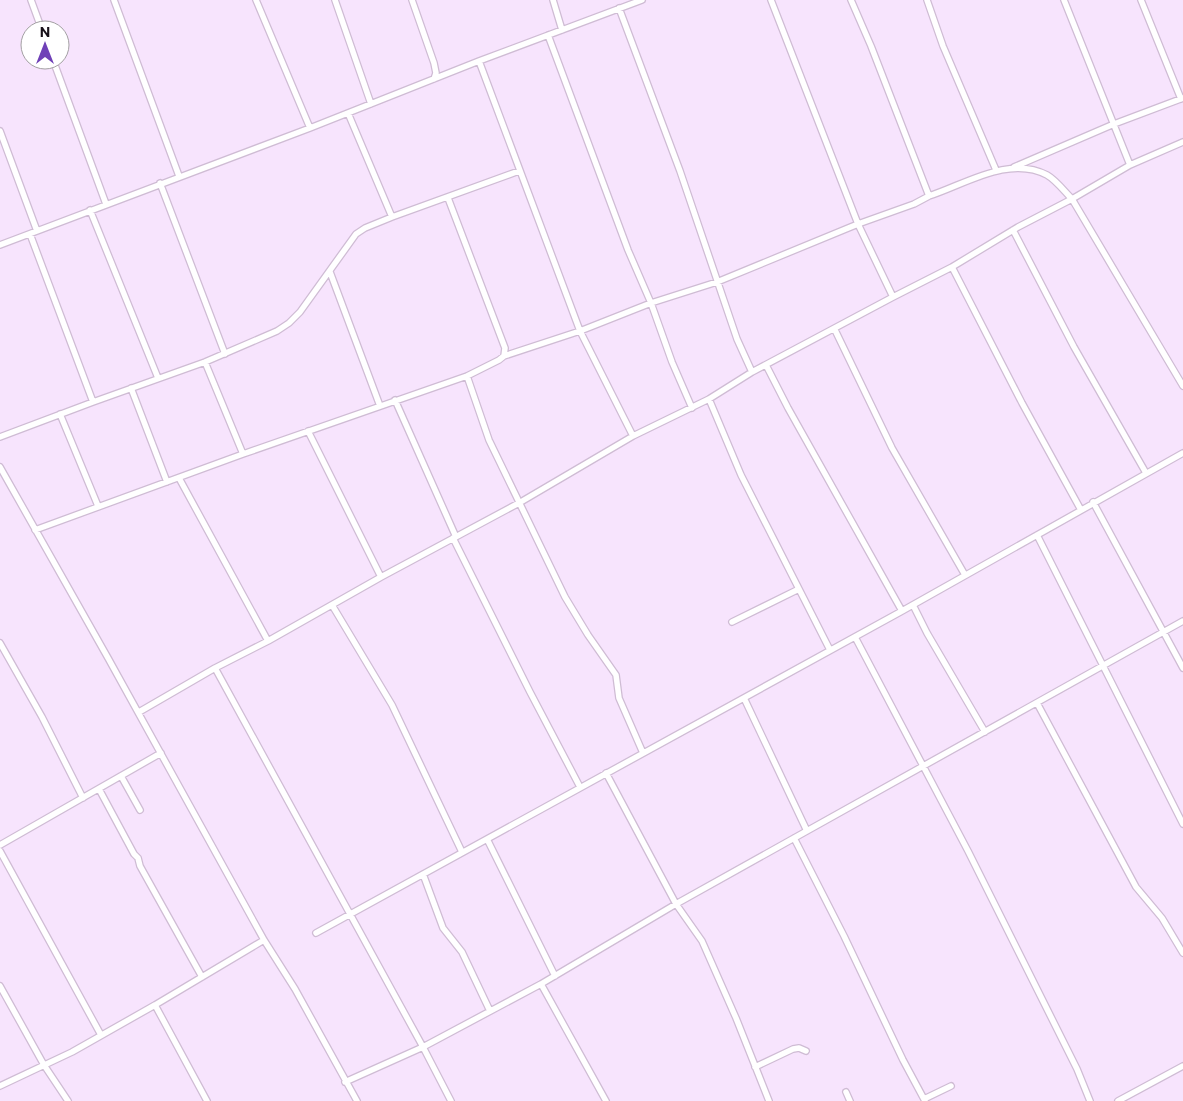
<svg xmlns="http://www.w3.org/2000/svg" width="1183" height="1101" font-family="Commissioner,sans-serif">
  <rect width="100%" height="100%" fill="#f7e4fd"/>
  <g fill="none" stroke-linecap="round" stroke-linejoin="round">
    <defs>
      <path id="minor" d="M31 0 42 30
        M114 0 179 176
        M256 0 310 128
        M335 0 371 104
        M412 0 434 63 436 73 434 79
        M553 0 562 30
        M771 0 858 224 893 297
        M851 0 871 46 929 196C966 184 1009 155 1047 175 1056 180 1065 192 1072 199L1183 386
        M927 0 943 46 996 170
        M1064 0 1130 165
        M1141 0 1181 99
        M619 8 680 171 737 339 752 372
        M548 35 628 250 651 303 672 362 692 408
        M53 60 106 204
        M479 61 580 331 633 436
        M348 113 392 217
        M0 131 37 231
        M1014 167 1114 124 1183 98
        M160 183 225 354
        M90 210 158 378
        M1013 230 1074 347 1146 473
        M30 234 93 402
        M0 245 310 128 479 61 642 0
        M952 267 1022 403 1081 510
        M330 272 380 406
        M835 330 892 448 965 575
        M504 356 580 331 651 303 717 282 858 224 914 204 929 196
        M205 362 243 454
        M766 365 788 408 902 611
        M467 376 489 440 565 597 588 635 616 675 619 698 643 753
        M131 388 167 482
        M709 399 741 475 830 650
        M395 400 456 537
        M60 414 98 506
        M308 431 381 577
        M0 437 93 402 205 362 277 331 289 323 300 312 356 234 365 228 392 217 519 171
        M0 467 108 658 264 940 295 989 357 1101
        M179 478 268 641
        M1093 502 1183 668
        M35 530 243 454 467 376 499 360 504 356 505 348 448 198
        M1037 535 1183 824
        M453 538 530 692 580 787
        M332 605 392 705 462 852
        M913 605 927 633 985 732
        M732 622 799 589
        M855 637 968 851 1077 1069 1090 1101
        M0 643 42 717 83 798
        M215 668 423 1047 541 984 676 904 1183 621
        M744 698 807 831
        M1037 703 1136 887 1162 918 1183 953
        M139 712 215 668 268 641 381 577 519 503 633 436 709 399 752 372 893 297 952 267 1018 227 1072 199 1130 165 1183 142
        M606 773 676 904 702 941 736 1018 769 1101
        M121 776 140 810
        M99 789 134 854 138 858 140 866 202 977
        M794 838 844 936 903 1060 925 1101
        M487 839 555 976
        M0 845 161 753
        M0 851 101 1035
        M423 874 443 928 462 952 490 1011
        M316 933 902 611 1183 453
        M541 984 606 1101
        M0 986 44 1065 68 1101
        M155 1005 207 1101
        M755 1067 793 1049 799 1048 806 1051
        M345 1082 423 1047 451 1101
        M0 1086 72 1052 155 1005 264 940
        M846 1092 850 1101
        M924 1099 951 1086
        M1118 1101 1183 1066"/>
    </defs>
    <use href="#minor" stroke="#cfbcd4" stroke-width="8"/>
    <use href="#minor" stroke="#fff" stroke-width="5.5"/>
  </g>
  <g transform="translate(45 45)"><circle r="24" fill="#ffffff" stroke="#a3a0a3"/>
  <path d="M0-4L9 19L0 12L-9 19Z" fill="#6f40b7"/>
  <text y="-8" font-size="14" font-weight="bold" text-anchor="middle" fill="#18111a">N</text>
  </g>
</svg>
